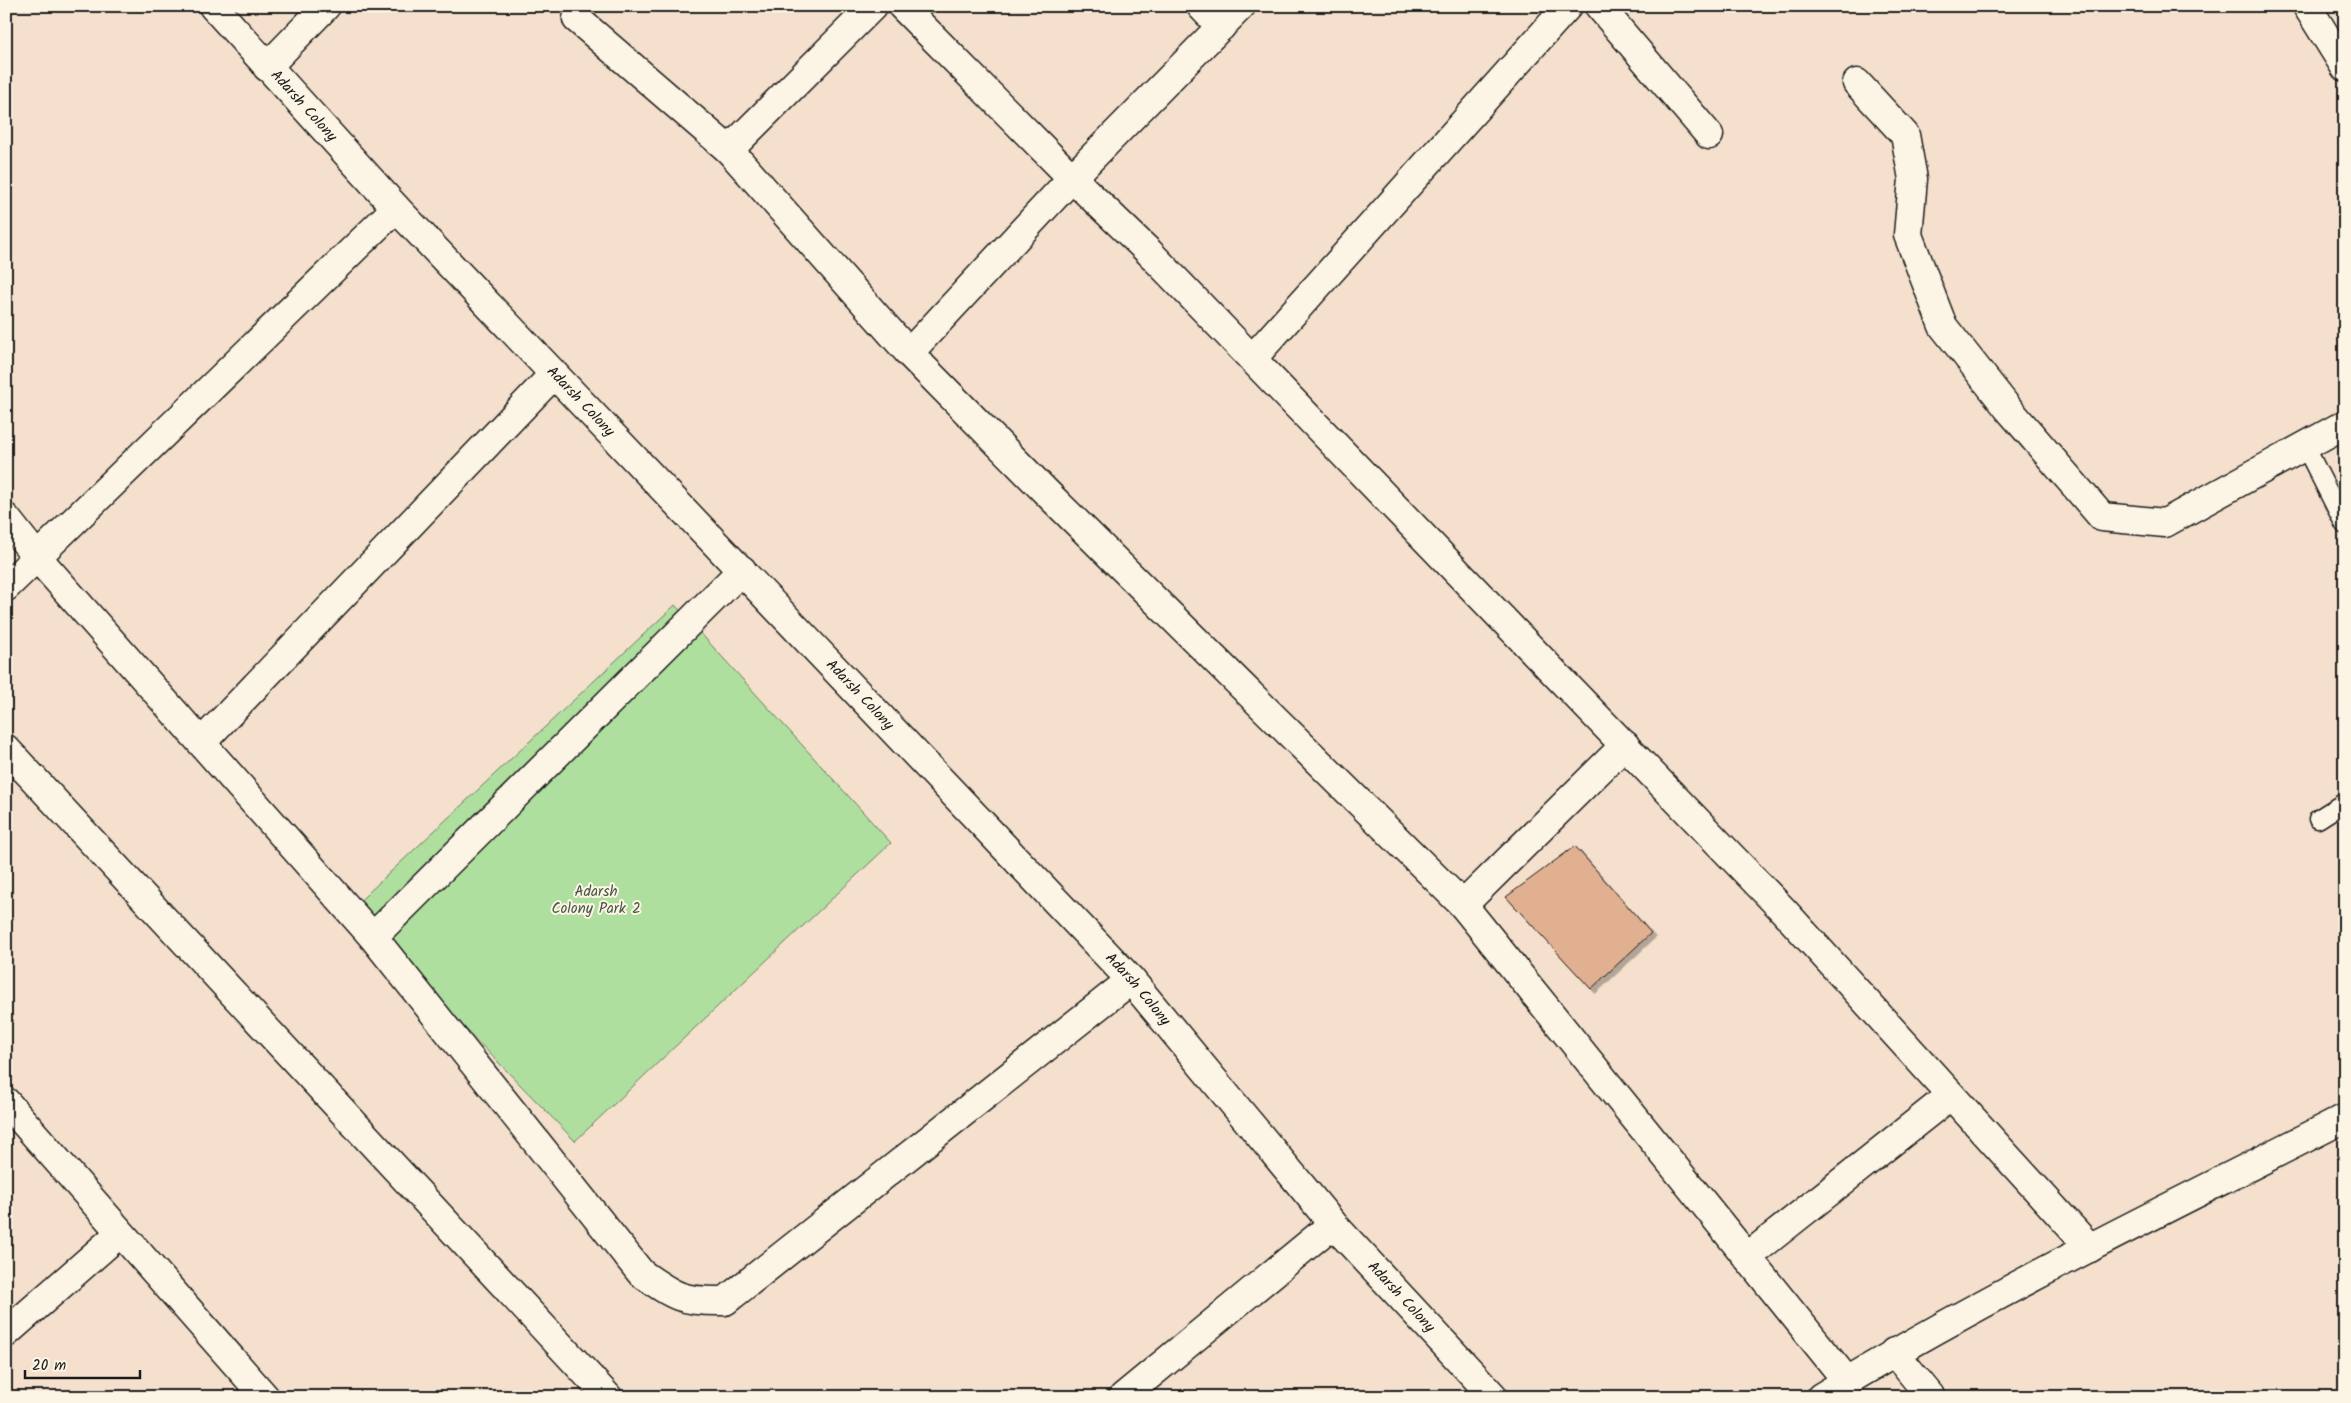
<svg xmlns="http://www.w3.org/2000/svg" width="2351" height="1403" font-family="Kalam,sans-serif">
  <defs>
    <filter id="shadow"><feDropShadow dx="4.5" dy="4.5" stdDeviation="0" flood-color="#0004"/></filter>
  </defs>
  <rect width="100%" height="100%" fill="#f4e0cc"/>
  <filter id="ink" filterUnits="userSpaceOnUse"><feTurbulence type="fractalNoise" baseFrequency=".02" numOctaves="2"/><feDisplacementMap in="SourceGraphic" scale="10" xChannelSelector="R" yChannelSelector="G"/><feConvolveMatrix kernelMatrix="1 2 1 2 8 2 1 2 1" color-interpolation-filters="sRGB"/></filter>
  <g filter="url(#ink)">
    <path fill="#afdf9f" stroke="#667e5e" d="M675 605 891 843 575 1141 350 910Z"/>
    <path fill="#e0b091" stroke="#1c1c1c" filter="url(#shadow)" d="M1575 846 1651 933 1591 989 1506 897Z"/>
    <g fill="none" stroke-linecap="round" stroke-linejoin="round">
      <defs>
        <path id="service" d="M2305 446 2345 525
          M2318 819 2345 802"/>
        <g id="minor">
          <path id="s1" d="M213 6 396 208 1131 980 1333 1224 1494 1397"/>
          <path d="M902 6 1072 178 1149 252 1783 910 2090 1248"/>
          <path d="M1201 6 1221 27"/>
          <path d="M1599 6 1709 135"/>
          <path d="M2307 6 2345 67"/>
          <path d="M577 19 729 150 909 353 1045 491 1463 905 1625 745"/>
          <path d="M267 67 326 6"/>
          <path d="M1857 83 1905 135 1913 179 1908 235 1943 326 2007 407 2102 517 2165 523 2345 424"/>
          <path d="M729 150 873 6"/>
          <path d="M909 353 1072 178 1241 6"/>
          <path d="M1252 359 1568 6"/>
          <path d="M6 518 36 556 373 937 641 1273C675 1297 682 1302 725 1301L1131 980"/>
          <path d="M6 587 396 208"/>
          <path d="M202 742 554 374"/>
          <path d="M6 749 608 1397"/>
          <path d="M1463 905 1847 1381"/>
          <path d="M373 937 742 570"/>
          <path d="M6 1102 265 1397"/>
          <path d="M1747 1257 1951 1095"/>
          <path d="M6 1333 120 1233"/>
          <path d="M1894 1352 1931 1397"/>
          <path d="M1123 1397 1333 1224"/>
          <path d="M1821 1397C1989 1294 2169 1208 2345 1118"/>
        </g>
      </defs>
      <use href="#service" stroke="#1c1c1c" stroke-width="21"/>
      <use href="#minor" stroke="#1c1c1c" stroke-width="31"/>
      <use href="#service" stroke="#fcf5e5" stroke-width="18"/>
      <use href="#minor" stroke="#fcf5e5" stroke-width="28"/>
    </g>
  </g>
  <g text-anchor="middle" dominant-baseline="central" stroke-width="4" stroke-linejoin="round" paint-order="stroke">
    <g font-size="15" fill="#1c1c1c" stroke="#fcf5e5">
      <text stroke="none"><textPath href="#s1" startOffset="135">Adarsh Colony</textPath></text>
      <text stroke="none"><textPath href="#s1" startOffset="540">Adarsh Colony</textPath></text>
      <text stroke="none"><textPath href="#s1" startOffset="945">Adarsh Colony</textPath></text>
      <text stroke="none"><textPath href="#s1" startOffset="1350">Adarsh Colony</textPath></text>
      <text stroke="none"><textPath href="#s1" startOffset="1755">Adarsh Colony</textPath></text>
    </g>
    <g font-size="15" fill="#485643" stroke="#fcf5e5">
      <text x="596" y="892">Adarsh<tspan x="596" dy="17">Colony Park 2</tspan></text>
    </g>
  </g>
  <rect width="2351" height="1403" fill="none" stroke="#fcf5e5" stroke-width="25"/>
  <rect x="12" y="12" width="2326" height="1378" fill="none" stroke="#1c1c1c" stroke-width="2" filter="url(#ink)"/>
  <path d="M25 1370v8h115v-8" fill="none" stroke="#1c1c1c" stroke-width="2.5"/>
  <text x="32" y="1370" font-size="15" fill="#1c1c1c" stroke="#fcf5e5" stroke-width="4" paint-order="stroke">20 m</text>
</svg>
